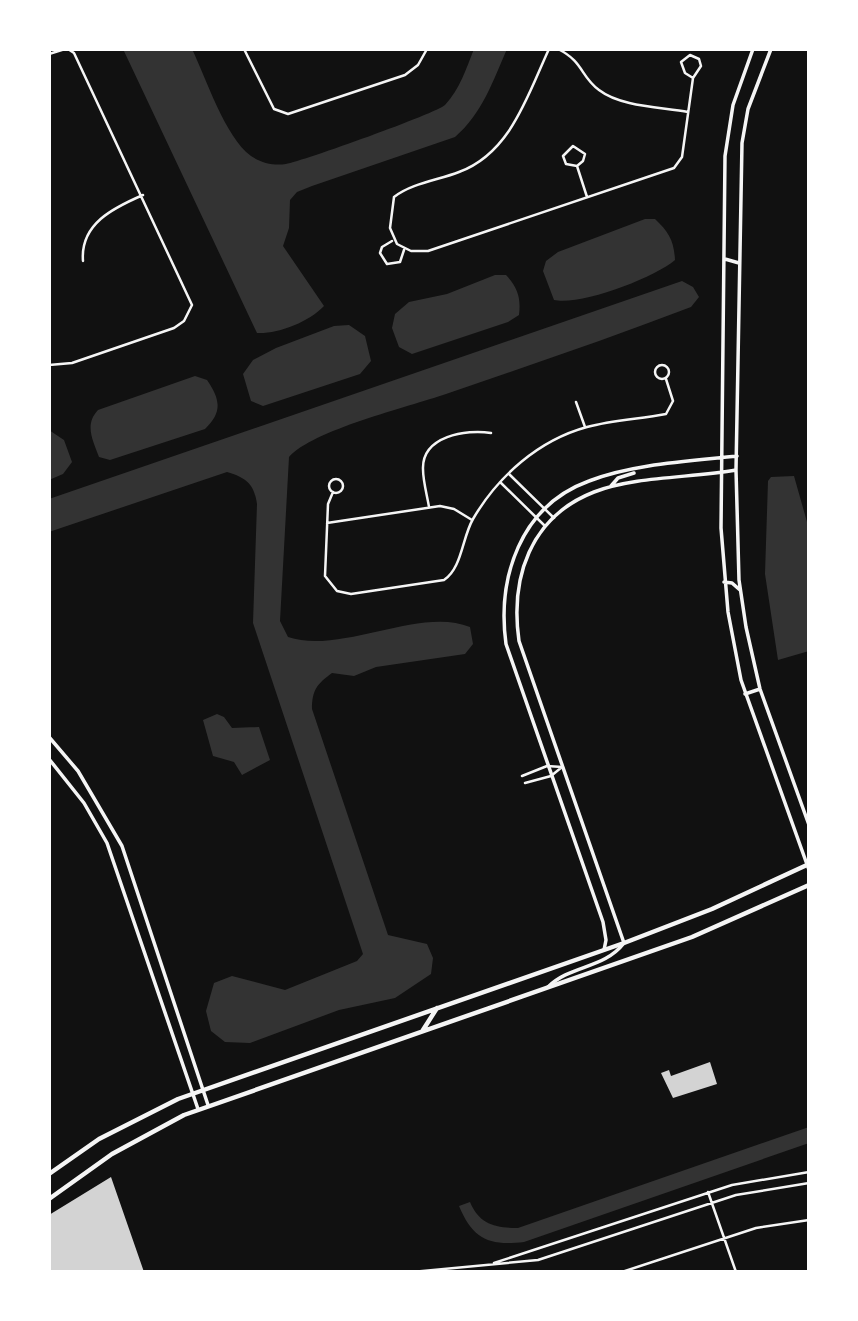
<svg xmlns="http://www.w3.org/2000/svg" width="858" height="1321" font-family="Quicksand,sans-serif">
  <rect width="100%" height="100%" fill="#111"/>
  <path fill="#333" d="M123 49H192C206 78 225 137 251 156 261 163 274 166 286 164 303 161 437 113 445 105 460 89 466 69 474 49H507C493 81 482 114 455 137L312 186 297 192 290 200 289 228 283 246 324 306C309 322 278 334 257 333Z
    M645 219H655C669 232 674 241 675 260 654 278 580 306 554 300L543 271 546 261 558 252Z
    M495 275H506C518 288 521 298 519 315L508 322 412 354 399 347 392 328 395 314 409 302 447 294Z
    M682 281 693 287 699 297 691 307C610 338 528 366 446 394 408 407 313 430 289 457L280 621 288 637C340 655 420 606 470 627L473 644 465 654 376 667 354 676 332 673C317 684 312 690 312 709L388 935 427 944 433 958 431 974 395 998 339 1010 250 1043 225 1042 211 1031 206 1011 214 983 232 976 285 990 357 961 363 954 253 623 257 504C254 484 247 478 227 472L49 532V499Z
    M349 325 365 336 371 361 360 374 263 406 251 401 243 374 253 360 276 348 334 326Z
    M195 376 207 380C220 399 223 412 205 429L110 460 99 457C93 440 84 425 98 410Z
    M49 430 64 440 72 462 63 474 49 480Z
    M794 476 809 529V651L778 660 765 574 768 481 771 477Z
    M217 714 224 717 232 728 259 727 270 760 242 775 234 762 213 756 203 720Z
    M809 1127V1143L524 1242C488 1246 473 1239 459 1206L470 1202C479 1224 495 1228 518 1228Z"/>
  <path fill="#d3d3d3" d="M710 1062 717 1084 673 1098 661 1073 669 1070 671 1076Z
    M111 1177 144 1272H49V1215Z"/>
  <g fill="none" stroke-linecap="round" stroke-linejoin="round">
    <path stroke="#f5f5f5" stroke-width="2.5" d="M244 49 274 109 288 114 405 75 418 65 427 49
      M549 49C528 94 511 153 459 172 439 180 412 183 394 197L390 228 397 244 411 251H428L674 168 682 157 693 78 701 66 699 59 690 55 681 62 685 73 693 78
      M558 49C584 62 580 76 599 90 621 107 662 107 688 112
      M49 54 65 49
      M577 166 566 164 563 156 573 146 585 154 583 161 577 166 587 197
      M392 241 382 247 380 253 387 264 400 262 404 250
      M83 261C80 224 113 208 143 195
      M655 372a7 7 0 1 1 14 0a7 7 0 1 1-14 0Z
      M49 365 72 363 174 328 184 321 192 305 74 53 68 49
      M576 402 585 427
      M509 474 554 518
      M329 486a7 7 0 1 1 14 0a7 7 0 1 1-14 0Z
      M500 482 545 526
      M333 492 328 504 325 576 337 591 351 594 444 580C462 568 462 538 473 519 498 476 539 440 587 427 613 420 640 419 666 414L673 401 666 379
      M429 507C427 495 423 481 423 469 422 436 466 429 491 433
      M327 523 440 506 454 509 472 520
      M522 776 547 766 562 767
      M525 783 551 776 562 767
      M708 1192 736 1272
      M494 1263 732 1185 809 1172
      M412 1272 538 1260 736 1195 809 1183
      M622 1272 756 1228 809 1220"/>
    <path stroke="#f5f5f5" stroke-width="3.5" d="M753 49 733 105 725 156 721 528 728 612 741 680 809 870
      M771 49 748 109 742 143 736 470 739 580 746 627 760 689 809 825
      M725 259 739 263
      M611 486 618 478 634 473
      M724 582 732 583 740 590
      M745 694 760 689
      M49 737 78 771 122 846 208 1105
      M49 759 84 803 107 843 198 1109
      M604 950 606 940 603 922 506 644C497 578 520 506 589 481 632 464 691 461 737 456
      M548 987C570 965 604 969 624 943L519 641C510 578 530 517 594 492 636 476 692 478 736 470"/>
    <path stroke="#f5f5f5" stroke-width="4.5" d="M423 1030 437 1008
      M49 1174 99 1139 178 1099 624 943 712 909 809 864
      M49 1199 112 1154 184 1115 692 937 809 885"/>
  </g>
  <rect width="858" height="1321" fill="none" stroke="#ffffff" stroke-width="102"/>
</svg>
